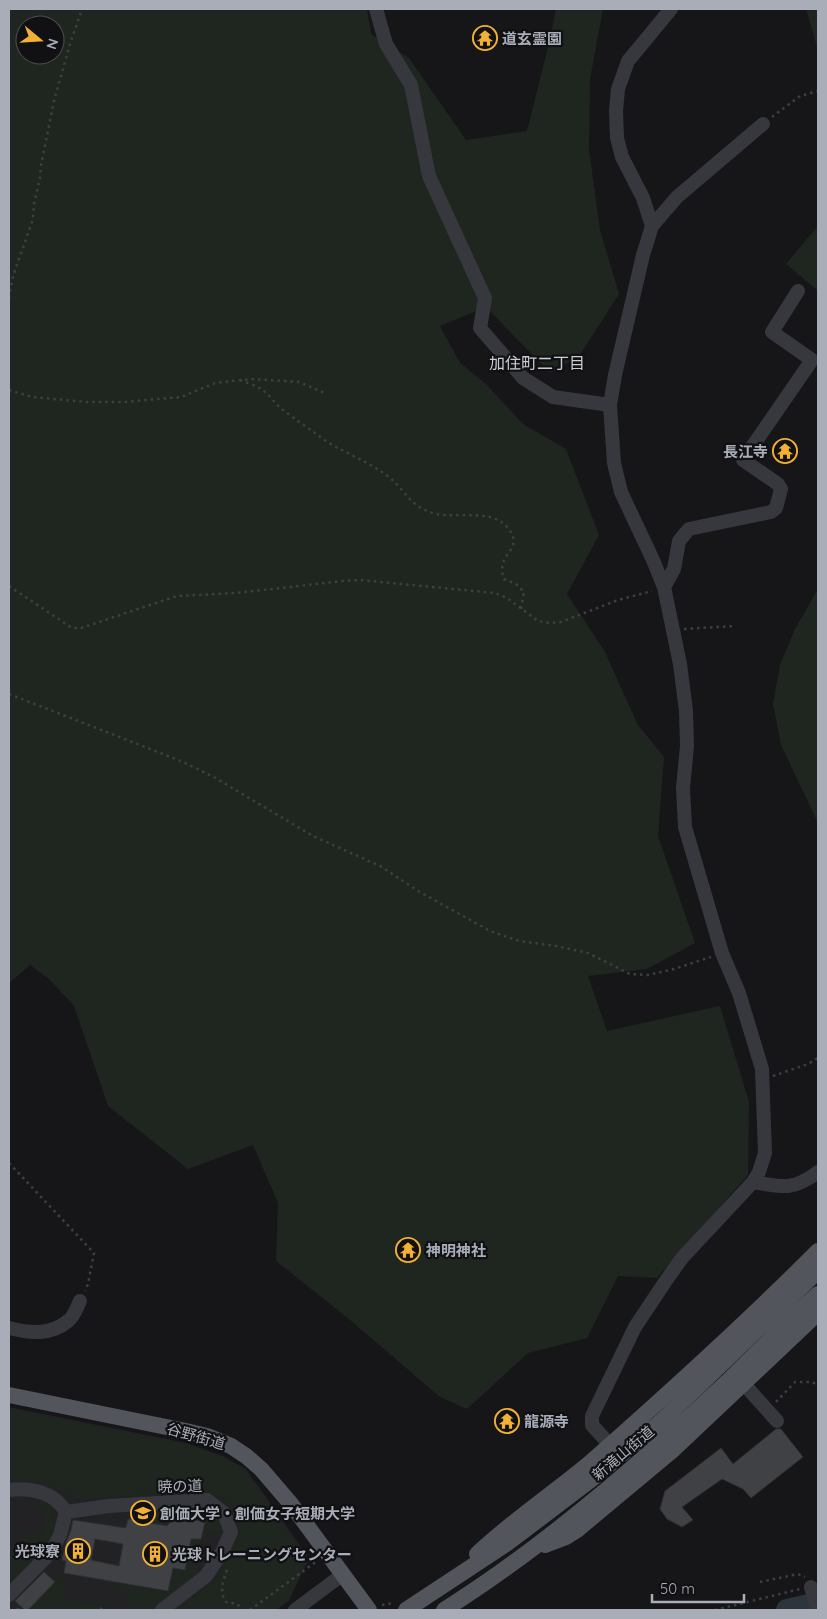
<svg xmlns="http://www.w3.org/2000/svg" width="827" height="1619" font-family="Quicksand,'Noto Sans JP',sans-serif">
  <rect width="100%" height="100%" fill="#161618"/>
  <path fill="#222225" d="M9 1407 186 1443 223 1456 246 1469 309 1558 300 1567 290 1600 277 1610H9Z"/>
  <path fill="#1e261f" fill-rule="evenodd" d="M9 9H367L371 34 409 58 466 140 527 131 550 39 556 9H603L590 79 589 149 600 230 619 294 579 356 550 373 486 307 440 326 460 363 486 384 523 424 566 449 599 535 567 594 605 652 638 725 664 757 658 836 695 943 647 969 588 976 607 1031 720 1006 749 1102 748 1175 657 1278 618 1276 587 1338 528 1353 467 1409 440 1397 349 1319 276 1261 278 1203 253 1145 188 1169 108 1106 74 1006 49 979 30 965 9 983ZM25 25H55V55H25Z
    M806 9H818V50Z
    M818 226V291L786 264Z
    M818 589V823L781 745 773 704 780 665 795 629Z
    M9 1409 186 1445 223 1457 245 1470 308 1561 290 1598 276 1610H178L214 1581 231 1553 239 1533 238 1520 233 1507 221 1497 202 1491 78 1499C69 1497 62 1490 53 1487 38 1480 25 1479 9 1480Z
    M40 1500 47 1501C70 1535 30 1564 9 1586V1567L12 1550 21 1552 25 1531 42 1534 46 1511 37 1509 38 1502Z
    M208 1506 223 1522 224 1537 203 1532 205 1522C192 1520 174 1512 168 1527L140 1522 129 1511Z
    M191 1537 199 1539 193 1569 203 1571 151 1610H126L129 1592 113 1589 115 1583 168 1592 173 1568 185 1570Z
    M55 1576 64 1577V1598L101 1605 99 1610H30L57 1583 53 1578Z"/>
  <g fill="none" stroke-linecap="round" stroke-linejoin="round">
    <path stroke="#2c353c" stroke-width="22" d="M787 1610 818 1603"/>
  </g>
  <path fill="#404145" stroke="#303034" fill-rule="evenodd" d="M776 1429H781L803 1457 751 1498 743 1489 722 1479 682 1507 693 1520 682 1527 667 1519 660 1509 665 1491 721 1448 733 1464Z
    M178 1517 205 1522 201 1539H191L185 1570 173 1568 168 1591 64 1573 66 1561 62 1560 66 1543 71 1530 73 1520 126 1528 128 1519 167 1526 171 1521ZM95 1539 123 1544 119 1566 91 1560Z
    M44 1572 55 1582 28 1610H25L15 1601Z"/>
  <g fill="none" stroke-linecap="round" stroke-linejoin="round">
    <path stroke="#3d3f44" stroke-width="2.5" stroke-dasharray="2.5 4" stroke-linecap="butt" d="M772 117 800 96 818 91
      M9 298 13 276 33 219 34 204 40 178 41 165 54 101 70 44 82 9
      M240 380C247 383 255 385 261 389 270 395 275 404 283 410 296 420 310 429 323 439 344 453 368 461 389 477 402 487 409 503 425 510 449 523 490 505 508 528 526 551 494 553 504 579L516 584 524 592 521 609
      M9 390 32 397 86 402H124L181 397 215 383 251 379 299 382 327 394
      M9 586 72 628H81L177 596 236 593 343 581 360 580 495 593 507 598 538 621 549 623 561 622 618 600 652 591
      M684 629 735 626
      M9 694 181 761 212 776 313 836 380 866 420 892 490 931 519 941 556 946 588 953 630 974 648 975 674 969 711 957
      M773 1076 808 1064 818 1058
      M9 1163 94 1253 88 1284 85 1291
      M776 1402 795 1382H810L818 1384
      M227 1570C223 1581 219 1593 226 1602L237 1604 243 1610
      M760 1582 798 1574 805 1577
      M382 1605 393 1603
      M17 1610 32 1594 29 1591
      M101 1610 102 1605
      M250 1610 317 1561
      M715 1610 800 1589"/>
    <path stroke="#37383d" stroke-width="14" d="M376 9 386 44 411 85 429 176 485 298 480 328 523 378 553 397 610 405
      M652 226 643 198 622 157 617 138 616 111 618 89 628 61 671 9
      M664 587 674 569 679 541 689 529 771 512 776 508 781 489 778 484 743 460 812 360 772 332 798 291
      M753 1182C782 1187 793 1191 818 1172
      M9 1328C29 1333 50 1336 68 1321 74 1317 77 1307 80 1301
      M744 1384 777 1421
      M610 1445 592 1425V1416L635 1327 665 1282 682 1258 753 1182 759 1172 765 1153 762 1069 739 993 722 953 685 827 683 788 687 746 686 711 680 664 664 587 653 560 621 492 614 463 610 405 615 375 643 255 652 226 677 197 763 124
      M9 1490C31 1487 54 1492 66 1512L60 1535 51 1552 9 1595
      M66 1512 109 1506 207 1500 224 1513 231 1532 222 1552 206 1576 162 1610
      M811 1587 817 1610
      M295 1610 342 1575"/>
    <path stroke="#53555c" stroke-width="16" d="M9 1395 186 1431 207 1436 231 1446 246 1456 261 1469 291 1504 369 1610
      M545 1545 566 1537 577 1530 674 1449 818 1313
      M477 1554C513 1520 554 1493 592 1461 669 1393 745 1324 818 1251
      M406 1610 509 1542 596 1476 659 1423 701 1384 818 1271
      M444 1610C547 1545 639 1464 728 1381 758 1352 787 1322 818 1294"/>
  </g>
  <defs>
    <symbol id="temple-ring" viewBox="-11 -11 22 22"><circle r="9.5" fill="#111113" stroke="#f2b134" stroke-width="1.5"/><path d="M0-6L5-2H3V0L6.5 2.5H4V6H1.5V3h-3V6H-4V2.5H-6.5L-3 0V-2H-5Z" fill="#f2b134"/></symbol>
    <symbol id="university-ring" viewBox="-11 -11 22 22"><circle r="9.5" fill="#111113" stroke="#f2b134" stroke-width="1.5"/><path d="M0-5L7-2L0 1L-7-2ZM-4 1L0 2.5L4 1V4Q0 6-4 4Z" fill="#f2b134"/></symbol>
    <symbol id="building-ring" viewBox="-11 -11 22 22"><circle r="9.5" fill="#111113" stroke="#f2b134" stroke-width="1.5"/><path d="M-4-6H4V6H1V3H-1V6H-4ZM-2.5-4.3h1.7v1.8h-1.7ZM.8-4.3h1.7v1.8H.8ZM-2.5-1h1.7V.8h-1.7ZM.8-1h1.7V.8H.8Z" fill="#f2b134"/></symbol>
  </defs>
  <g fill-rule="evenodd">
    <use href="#temple-ring" x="471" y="24" width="28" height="28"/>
    <use href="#temple-ring" x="771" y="437" width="28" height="28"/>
    <use href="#temple-ring" x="394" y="1236" width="28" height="28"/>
    <use href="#temple-ring" x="493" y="1407" width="28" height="28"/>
    <use href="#university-ring" x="129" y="1499" width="28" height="28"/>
    <use href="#building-ring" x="64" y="1537" width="28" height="28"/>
    <use href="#building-ring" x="141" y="1540" width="28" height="28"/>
  </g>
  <g text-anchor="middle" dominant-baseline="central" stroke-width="4.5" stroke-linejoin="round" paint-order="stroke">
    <g font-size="15" font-weight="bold" fill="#a8adb8" stroke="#111113" text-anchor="start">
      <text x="502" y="38">道玄霊園</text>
      <text x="768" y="451" text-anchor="end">長江寺</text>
      <text x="426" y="1250">神明神社</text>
      <text x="524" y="1421">龍源寺</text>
      <text x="160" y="1513">創価大学・創価女子短期大学</text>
      <text x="60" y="1551" text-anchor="end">光球寮</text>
      <text x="172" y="1554">光球トレーニングセンター</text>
    </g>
    <g font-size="15" fill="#a8adb8" stroke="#111113">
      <text transform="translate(196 1436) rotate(16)">谷野街道</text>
      <text transform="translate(623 1453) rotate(-40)">新滝山街道</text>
      <text transform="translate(180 1486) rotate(-1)">暁の道</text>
    </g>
    <g font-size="16" fill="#c9ccd4" stroke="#111113">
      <text x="537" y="363">加住町二丁目</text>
    </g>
  </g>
  <rect width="827" height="1619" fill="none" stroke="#a8adb8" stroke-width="20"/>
  <g transform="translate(40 40) rotate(108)"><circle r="24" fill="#111113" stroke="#4d4f55"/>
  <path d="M0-4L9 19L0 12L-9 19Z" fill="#f2b134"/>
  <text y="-8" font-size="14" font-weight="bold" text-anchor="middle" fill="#a8adb8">N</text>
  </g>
  <path d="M652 1594v8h92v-8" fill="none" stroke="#a8adb8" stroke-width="2.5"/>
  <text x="660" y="1594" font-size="15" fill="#a8adb8" stroke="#111113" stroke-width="4" paint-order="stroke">50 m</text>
</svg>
